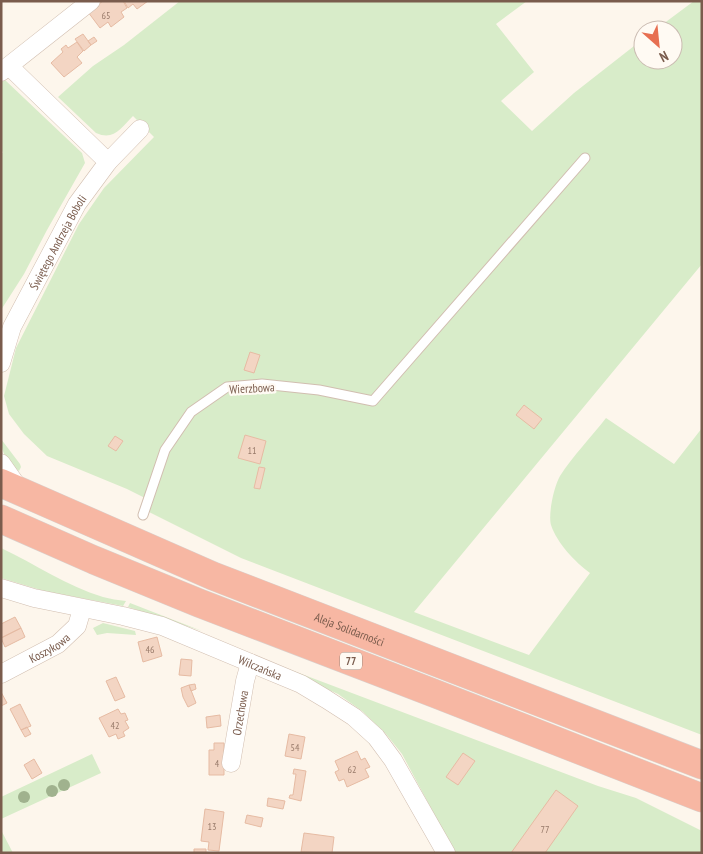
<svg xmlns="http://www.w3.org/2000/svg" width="703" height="854" font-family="'PT Sans Narrow',sans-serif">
  <rect width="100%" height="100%" fill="#fdf6ec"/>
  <path fill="#d8ecc9" d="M180 1H527L496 24 534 72 501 101 532 131 574 93 643 39V60H673V30H655L694 1H702V264L414 612 529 655 590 573C575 562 557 543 551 525 548 514 554 486 560 476 572 457 592 436 606 418L674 464 702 428V735L241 558 149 512 153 502 127 489 47 456 24 434 9 414 4 396 16 348 79 224 104 188 154 137 133 116C121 128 114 141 96 133L58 97 93 66 124 45Z
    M5 80 82 153 85 163 47 230 24 274 1 310V154L3 152 1 151V82Z
    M1 439 20 464 21 467 19 471C8 463 1 453 1 439Z
    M1 548C35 564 67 586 103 597 110 599 118 600 126 601L123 606 44 591 1 578Z
    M130 603 202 631 128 607Z
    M103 623 135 631 136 635 107 633 97 635 93 628Z
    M254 656 598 786 636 798 702 831V853H455L402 754 386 734 362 711 338 694Z
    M92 754 101 773 1 819V797Z
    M1 830 13 853H1Z"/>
  <path fill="#f3d5c3" stroke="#e6bba3" d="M103 1H123L127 8 121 12 124 17 111 27 108 22 100 28 88 12Z
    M124 1H148L137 9 133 4 128 8Z
    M83 34 91 45 84 51 75 39Z
    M94 37 97 41 91 45 88 41Z
    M77 42 83 51 77 57 82 63 64 77 51 63 63 52 61 49 66 45 68 48Z
    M250 352 260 355 254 373 244 370Z
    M524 405 542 419 534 429 516 415Z
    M245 435 266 441 260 464 238 458Z
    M115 436 123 441 116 451 108 446Z
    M259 467 265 468 260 489 254 488Z
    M15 617 21 628 1 638V624Z
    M21 628 25 637 5 647 1 638Z
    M157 637 162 656 143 662 138 642Z
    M181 659 192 660 191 676 179 675Z
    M116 677 125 697 115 701 106 681Z
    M195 684 196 689 191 691 189 685Z
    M189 685 196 703 188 707 183 697 181 688Z
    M1 692 7 703 1 706Z
    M20 704 31 726 21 730 10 709Z
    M118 709 121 714 125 713 128 720 125 721 129 728 123 732 125 736 118 739 116 734 109 737 99 718Z
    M220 715 221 726 207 728 206 717Z
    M27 727 31 734 25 737 21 730Z
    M289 734 305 737 301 759 285 756Z
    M214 743H224V775H209V750H214Z
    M357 751 361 760 365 758 370 767 365 769 369 777 347 787 344 779 339 781 335 772 339 770 335 761Z
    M463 753 475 761 458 785 446 777Z
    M34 759 42 773 32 779 24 765Z
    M294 769 306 771 301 801 289 798 290 795H293L296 774H293Z
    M556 790 578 806 545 853H511Z
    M268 798 285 801 283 809 267 806Z
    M205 809 224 812 219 851 208 850 209 842 201 841Z
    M247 815 263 818 261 827 245 823Z
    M304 833 334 837 332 853 301 852Z
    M194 849H206V853H194Z"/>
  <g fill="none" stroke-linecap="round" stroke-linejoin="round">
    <defs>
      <path id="lane" d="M143 515 165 450 191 412 227 387 262 384 319 390 373 401 585 158"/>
      <g id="street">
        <path d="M1 72 91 1"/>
        <path d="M108 162 140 129"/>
        <path id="s1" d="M1 363 12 327 77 204 108 162 10 67"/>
        <path d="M1 463 20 490"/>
        <path id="s2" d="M1 588 34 598 123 616 162 626 301 684 326 699 354 717 376 737 393 760 446 853"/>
        <path id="s3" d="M1 674 58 644 77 626 82 609"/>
        <path id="s4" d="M231 763 245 681 250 663"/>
      </g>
      <g id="highway">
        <path id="s5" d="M1 483 213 576 702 765"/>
        <path d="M1 519 94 560 199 603 436 694 702 798"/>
      </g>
    </defs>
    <use href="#lane" stroke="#d1beb0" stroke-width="11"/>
    <use href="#street" stroke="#d1beb0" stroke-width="19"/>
    <use href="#highway" stroke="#dad1cd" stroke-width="29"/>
    <use href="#lane" stroke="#fff" stroke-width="9"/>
    <use href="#street" stroke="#fff" stroke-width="18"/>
    <use href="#highway" stroke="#f7b7a3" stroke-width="28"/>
  </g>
  <g fill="#a0b28e">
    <circle cx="64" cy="785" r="6"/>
    <circle cx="52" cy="791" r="6"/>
    <circle cx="24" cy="797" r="6"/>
  </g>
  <g text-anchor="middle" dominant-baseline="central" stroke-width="4.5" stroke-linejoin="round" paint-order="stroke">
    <g font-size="10" fill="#987a6a">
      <text x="106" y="15">65</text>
      <text x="252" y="450">11</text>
      <text x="150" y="649">46</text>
      <text x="115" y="725">42</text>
      <text x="295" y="747">54</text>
      <text x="217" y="763">4</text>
      <text x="352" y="769">62</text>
      <text x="212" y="826">13</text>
      <text x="545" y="829">77</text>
    </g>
    <rect fill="#fffaf3" stroke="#a28b7f" stroke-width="1" x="340" y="652.5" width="22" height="17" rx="4"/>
    <g font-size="11" font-weight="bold" fill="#7a5c4d">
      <text x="351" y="661">77</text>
    </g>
    <g font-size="12" fill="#7a5c4d" stroke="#fffaf3">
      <text stroke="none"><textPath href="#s1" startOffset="134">Świętego Andrzeja Boboli</textPath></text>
      <text transform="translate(252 388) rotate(-3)">Wierzbowa</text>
      <text stroke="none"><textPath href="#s5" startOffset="378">Aleja Solidarności</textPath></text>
      <text stroke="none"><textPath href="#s3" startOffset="55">Koszykowa</textPath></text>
      <text stroke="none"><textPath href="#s2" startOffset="272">WiIczańska</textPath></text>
      <text stroke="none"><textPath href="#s4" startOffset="51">Orzechowa</textPath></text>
    </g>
  </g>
  <rect width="703" height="854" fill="none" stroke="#7a5c4d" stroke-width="5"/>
  <g transform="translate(658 45) rotate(153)"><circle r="24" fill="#fffaf3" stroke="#cabbb1"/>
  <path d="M0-4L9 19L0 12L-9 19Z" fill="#e76f51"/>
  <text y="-8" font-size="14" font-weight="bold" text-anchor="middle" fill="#7a5c4d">N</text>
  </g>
</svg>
